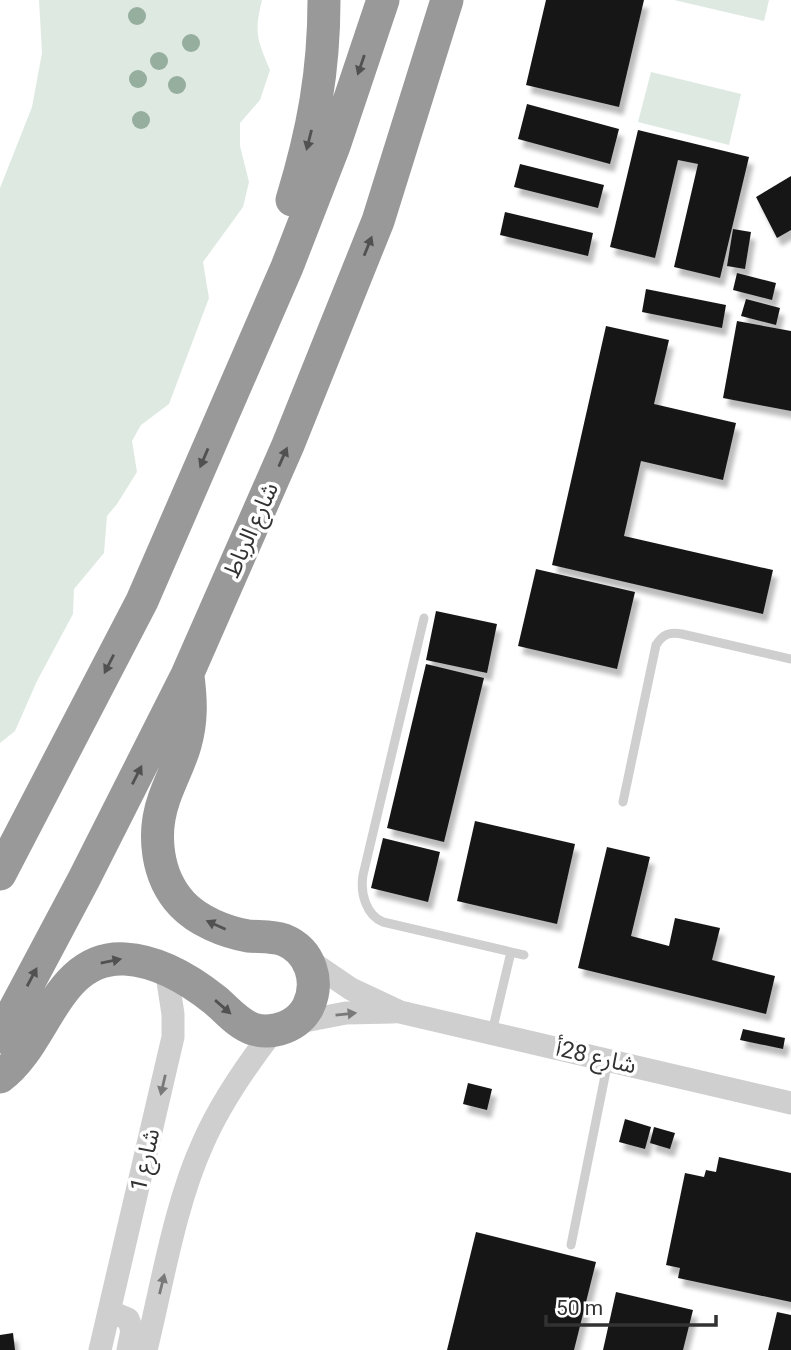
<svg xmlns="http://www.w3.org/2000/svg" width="791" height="1350" font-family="Roboto,'Noto Sans Arabic',sans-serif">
  <defs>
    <filter id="shadow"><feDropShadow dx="4.5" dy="8" stdDeviation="2" flood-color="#0004"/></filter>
  </defs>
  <rect width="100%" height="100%" fill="#fff"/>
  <path fill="#deeae1" d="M39 0H262C254 33 257 39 270 70L260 100 240 123V146L249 182 243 207 203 262 209 298 169 404 141 425 132 441 137 472 117 504 107 516 104 553 74 589 73 614 37 681 15 731 0 743V188L32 107 42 53Z
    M674 0H769L764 21Z
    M651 72 741 94 729 145 638 122Z"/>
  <path fill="#191919" filter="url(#shadow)" d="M546 0H644L619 107 526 85Z
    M527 104 619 129 610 164 518 139Z
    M638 130 749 157 720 278 674 267 698 164 678 160 655 258 610 247Z
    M520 164 604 185 598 208 514 187Z
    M791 176V230L777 238 756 197Z
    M505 212 593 233 588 256 500 235Z
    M733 229 751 232 745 269 727 266Z
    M737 273 776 283 772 300 733 290Z
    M646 289 726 305 722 328 642 312Z
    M746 299 780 308 776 325 741 316Z
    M737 321 791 331V411L723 398Z
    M606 326 669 340 654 404 736 423 723 480 641 461 624 536 773 570 763 614 552 565Z
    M536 569 635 592 617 669 518 646Z
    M436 611 497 624 487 673 426 660Z
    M426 664 484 678 444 842 387 828Z
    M475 821 575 844 557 924 457 901Z
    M383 838 440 852 428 902 371 888Z
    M607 847 650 857 631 936 669 946 675 918 720 928 712 960 775 976 766 1014 578 968Z
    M743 1029 785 1038 783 1049 740 1040Z
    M468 1083 492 1089 487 1110 463 1104Z
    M625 1119 651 1127 645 1149 619 1142Z
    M654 1127 675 1133 670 1149 650 1143Z
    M719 1157 791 1173V1302L678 1278 680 1268 666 1265 685 1173 704 1177 706 1170 716 1172Z
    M476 1232 596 1262 574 1350H447Z
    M616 1292 693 1310 683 1350H603Z
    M777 1312 791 1315V1350H768Z
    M13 1333 15 1350H0V1335Z"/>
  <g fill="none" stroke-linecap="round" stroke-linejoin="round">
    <path stroke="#cfcfcf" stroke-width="9" d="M424 618 363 875C360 893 366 915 383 922L524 955
      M623 802 656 645C663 634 669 632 682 634L791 659
      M492 1032 511 952
      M571 1245 608 1061"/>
    <path stroke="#cfcfcf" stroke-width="23" d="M307 959 351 989 400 1012 791 1103
      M294 1023 346 1013 393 1012
      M109 1311 128 1319 132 1330 128 1350
      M100 1350 173 1037V1014L166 969
      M146 1350C162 1285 175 1204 203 1143 221 1102 246 1066 274 1030"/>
    <path stroke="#999" stroke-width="33" d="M292 200C313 131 324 72 324 0
      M0 874 142 601 287 267 334 146 383 0
      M0 1037 84 879 187 675 288 445 378 221 447 0
      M0 1077C46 1044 56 955 125 959 159 961 190 980 215 1000 227 1010 238 1024 253 1029 274 1035 298 1026 308 1007 320 982 311 951 284 940 273 936 260 937 248 936 225 932 198 921 182 904 156 876 152 833 164 799 170 781 180 763 185 745 192 721 191 700 188 676"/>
  </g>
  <g fill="#96ae9e">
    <circle cx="137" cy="16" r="9"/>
    <circle cx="191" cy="43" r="9"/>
    <circle cx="159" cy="61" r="9"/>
    <circle cx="138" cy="79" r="9"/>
    <circle cx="177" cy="85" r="9"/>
    <circle cx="141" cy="120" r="9"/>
  </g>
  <defs><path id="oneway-solid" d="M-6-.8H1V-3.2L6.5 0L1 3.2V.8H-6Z" transform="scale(1.75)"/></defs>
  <g fill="#515151">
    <use href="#oneway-solid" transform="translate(361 65) rotate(109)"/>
    <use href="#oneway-solid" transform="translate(309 140) rotate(104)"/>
    <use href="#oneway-solid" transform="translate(368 246) rotate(-68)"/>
    <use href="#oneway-solid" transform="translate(283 457) rotate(-66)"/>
    <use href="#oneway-solid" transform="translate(204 458) rotate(113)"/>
    <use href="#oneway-solid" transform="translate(109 664) rotate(117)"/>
    <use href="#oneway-solid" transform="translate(137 775) rotate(-63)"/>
    <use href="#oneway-solid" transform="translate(216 925) rotate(-156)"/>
    <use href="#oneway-solid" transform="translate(111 961) rotate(-11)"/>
    <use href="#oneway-solid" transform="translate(32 977) rotate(-62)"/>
    <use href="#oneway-solid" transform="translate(223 1007) rotate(41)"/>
  </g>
  <g fill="#797979">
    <use href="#oneway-solid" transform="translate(346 1014) rotate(-6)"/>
    <use href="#oneway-solid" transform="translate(163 1085) rotate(103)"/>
    <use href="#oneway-solid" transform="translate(162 1284) rotate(-76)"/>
  </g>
  <g text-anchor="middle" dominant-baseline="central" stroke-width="7" stroke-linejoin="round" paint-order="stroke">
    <g font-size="23" fill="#323232" stroke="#fff">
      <text transform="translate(251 530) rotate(-66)">شارع الرباط</text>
      <text transform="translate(596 1057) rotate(13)">شارع 28أ</text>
      <text transform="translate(145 1160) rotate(-77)">شارع 1</text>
    </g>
  </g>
  <path d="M546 1315v10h170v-10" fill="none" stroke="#323232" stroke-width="3.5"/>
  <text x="556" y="1315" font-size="21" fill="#323232" stroke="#ffffff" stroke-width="5" paint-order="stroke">50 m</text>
</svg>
